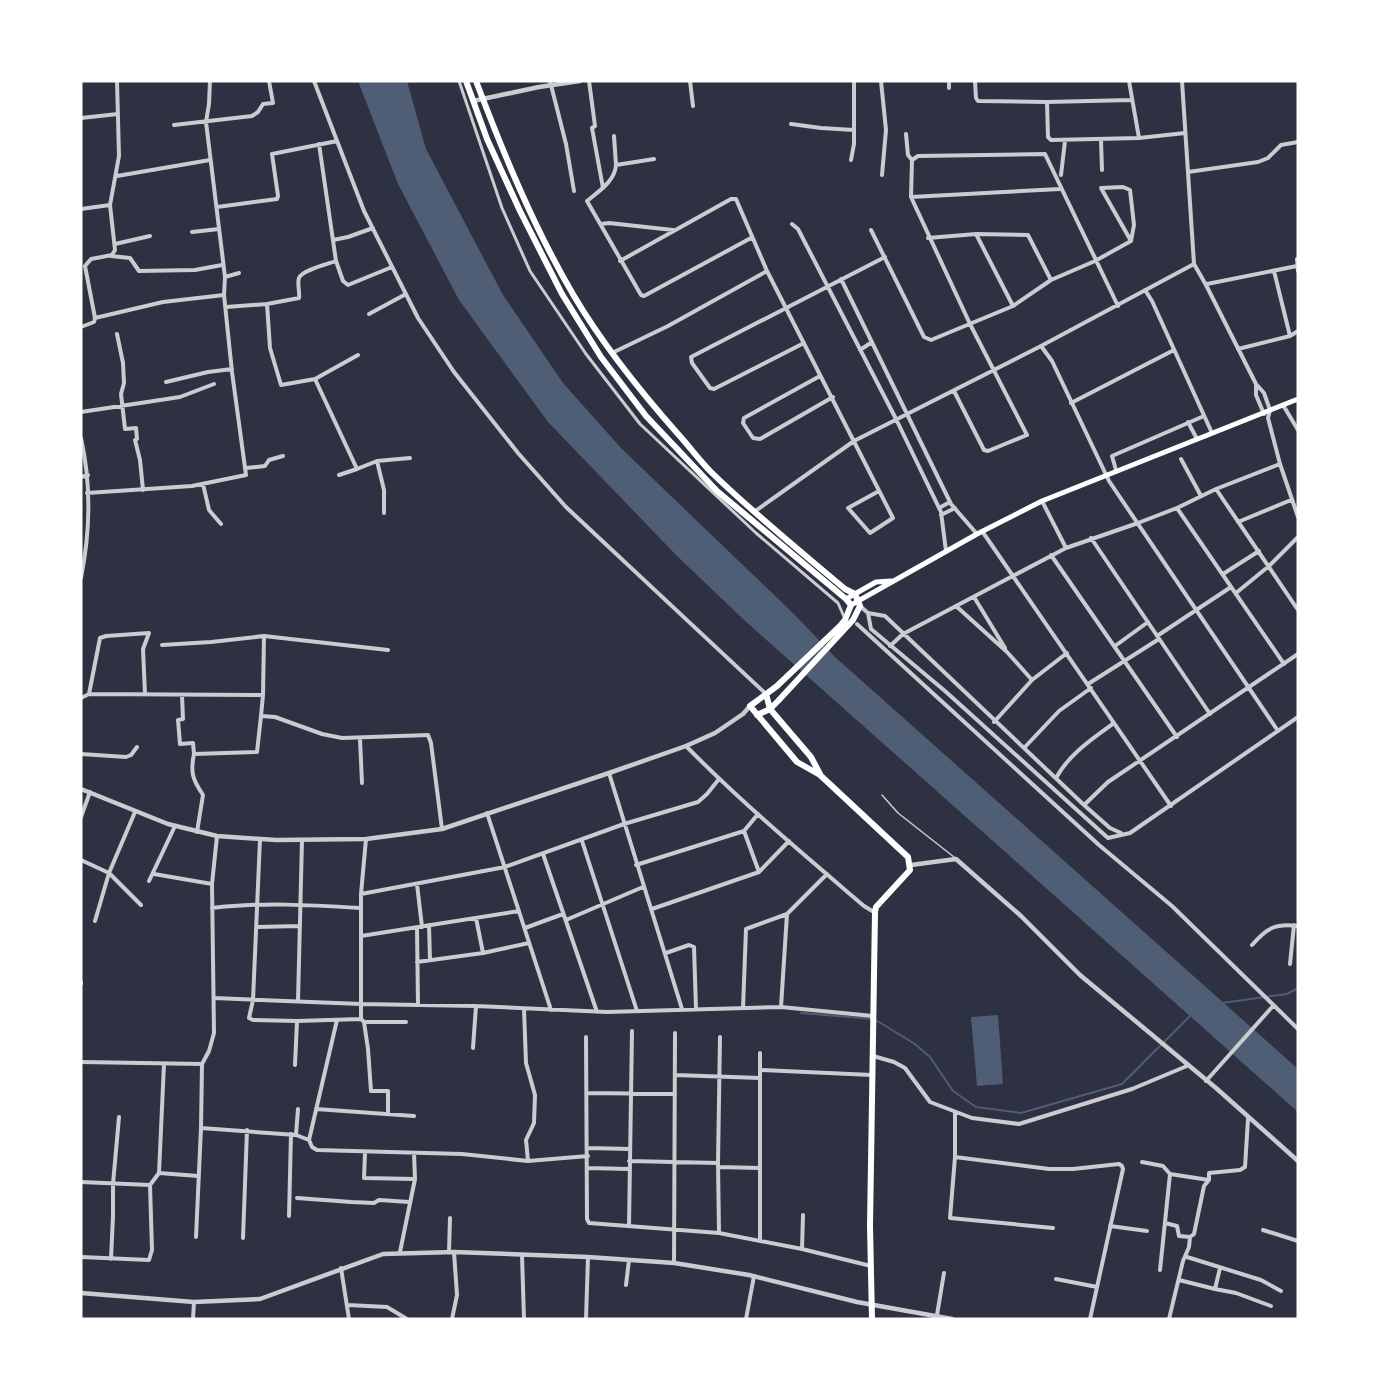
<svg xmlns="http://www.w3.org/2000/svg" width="1379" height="1400" font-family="'Varela Round',sans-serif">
  <rect width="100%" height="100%" fill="#2d3142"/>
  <path fill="#4f5d75" d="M358 81H407L426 149 503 295 563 383 621 448 796 616 835 657 1298 1069V1112L743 619 677 556 548 422 459 300 398 184Z
    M998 1015 1003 1084 977 1086 971 1017Z"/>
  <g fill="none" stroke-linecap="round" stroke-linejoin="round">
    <path stroke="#4f5d75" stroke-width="2" d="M1222 1003 1287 994 1298 988
      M801 1013 874 1019 915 1044 930 1057 953 1091 976 1107 1021 1113 1122 1084 1192 1014"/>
    <path stroke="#caccd0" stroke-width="1.5" d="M882 795 898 813 954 857"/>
    <path stroke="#caccd0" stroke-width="3" d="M459 81 502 208 530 271 586 354 640 424 756 533 838 603 845 619"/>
    <path stroke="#caccd0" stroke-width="4" d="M314 81 364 211 418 318 454 372 518 453 566 507 766 694
      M550 81 566 144 574 191
      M589 81 595 126 592 128 603 188
      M690 81 693 106
      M881 81 886 130 882 175
      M949 81V88
      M975 81 976 98 978 101 1047 102 1131 100
      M1129 81 1139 138
      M1182 81 1194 264 1206 285 1256 384 1264 393 1270 410 1268 418 1280 464 1298 517
      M1047 102 1048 137 1051 140 1139 138 1185 133
      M81 118 118 114
      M791 124 821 128 854 130
      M174 125 252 116 258 112 263 104 273 103 269 81
      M906 134 908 155 912 160
      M614 136 616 165
      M1101 140 1102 170
      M654 159 616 165C615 181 599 191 587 201L641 295 644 296 751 238
      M851 160 854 144V81
      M912 160 911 197 970 324 1027 435 988 451 984 450 954 391
      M912 160 918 156 1045 154 1118 306
      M1188 172 1258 162 1268 158 1281 145 1298 142
      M1061 175 1065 141
      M117 176 210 160
      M911 197 1060 189
      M217 207 277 199 278 196 272 154 337 141
      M81 209 110 205
      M601 224 609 223 673 230
      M792 224 798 229 896 419 941 512 946 551
      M871 230 924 337 931 340 1013 306 1051 280 1095 261 1131 241 1134 225 1130 190 1123 187 1101 188 1131 241
      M192 232 219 229
      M976 234 1013 306
      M928 238 976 234 1028 235 1051 280
      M333 240 348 237 373 228
      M115 244 150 236
      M111 256 130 258 139 271 195 270 222 265
      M1297 259 1298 271
      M336 261 343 281 348 285 392 267
      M620 261 731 199H736L767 271 893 518 870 533 848 508 879 491
      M1274 271 1290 336
      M225 277 239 273
      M841 279 951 504 977 534
      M1207 284 1297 266
      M1145 290 1152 301 1212 433
      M267 304 270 348 281 385 315 379 358 355
      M226 307 267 304 299 298C300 293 297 283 299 278 302 270 328 264 336 261L319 144
      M369 314 406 294
      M95 318 85 266 91 259 112 255 115 250 110 205 119 156 117 81
      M95 318 163 302 224 295
      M81 327 94 322 95 318
      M117 334 123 363 124 383 121 394 125 429 136 428 137 439 135 440 140 460 143 490
      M804 343 714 389 710 388 692 363 691 357 885 257
      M1041 346 1052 361 1109 481 1278 731
      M1238 349 1290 336 1298 331
      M860 350 872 342
      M612 353 668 326 767 271
      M820 376 744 418 743 423 753 438 760 439 833 397
      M315 379 357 469 377 461 410 458
      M166 382 208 372 232 369
      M1256 384V395L1264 414
      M1071 403 1174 350
      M1283 405 1298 430
      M81 412 180 397 214 384
      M1188 422 1197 439
      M81 438C91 483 90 533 81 578
      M1181 459 1201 496
      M377 461 384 490V513
      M246 468 265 466 269 460 283 456
      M1116 470 1112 456 1204 416
      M339 475 357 469
      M81 477 88 475
      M203 484 209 510 221 524
      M1216 489 1298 610
      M87 493 192 486 246 475 232 372 224 295 225 277 206 122 209 104 210 81
      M1042 501 1066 548
      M939 508 950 502
      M1177 508 1284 664
      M754 512 854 441 1041 346 1194 264
      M941 515 955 508
      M1238 522 1291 500
      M982 531 1171 806
      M1091 538 1210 714
      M1051 555 1177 737
      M1223 574 1259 551
      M1236 593 1269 566 1298 537
      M974 597 1005 648
      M860 606 868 613 885 616 1084 805 1110 828 1121 833
      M956 606 1007 652 1032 680
      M868 613 871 629 945 691 1108 838 1130 833 1298 717
      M857 624 1099 845 1172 906 1298 1029
      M264 636 388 650
      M1157 636 1231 587
      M162 645 211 642 264 636 263 695
      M890 646 903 634 1066 548 1138 523 1177 508 1216 489 1280 464
      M1115 646 1148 622
      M1088 684 1159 639
      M89 694 100 638 106 636 149 633 143 649 145 694
      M182 695 183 719 178 720 180 744 193 743 194 754
      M81 698 89 694 263 695 261 716 275 717 322 734 342 738 428 735 431 743 442 829
      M994 722 1032 680 1067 653
      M360 739 362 783
      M686 746C742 803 803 854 864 906L874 912
      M1024 748 1059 711 1091 688
      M81 754 126 757 131 755 137 747
      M609 773 682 1009
      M1056 778C1069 754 1093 738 1114 723
      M1084 805 1108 782 1298 654
      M487 813 551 1010
      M81 817 90 792
      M744 831 759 872
      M197 832 203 795C193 780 190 773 194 754L257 752 261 716
      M260 839 253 1000 249 1018 253 1020 297 1021 361 1019
      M582 841 637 1011
      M543 854 597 1012
      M81 860 109 873 141 905
      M636 865 744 831 758 814
      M154 874 212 884
      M149 881 175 826
      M417 884 422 927
      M361 894 505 867 624 824 698 802 707 794 719 779
      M212 908C261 902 311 905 361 908
      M652 909 759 872 789 841
      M476 918 483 953
      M566 920 643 887
      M95 921 109 873 135 812
      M429 925 430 960
      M257 927 299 926
      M417 928 418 1005
      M525 928 563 914
      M361 936 519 911
      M1252 945C1267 928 1275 923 1298 926
      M666 953 689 945 694 947 696 1009
      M417 962 483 953 529 943
      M1290 964 1294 925
      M81 982V984
      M214 998 361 1004 476 1006 607 1012 781 1007 873 1016
      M298 1001 302 840
      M781 1007 787 914
      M743 1008 746 929 787 914 827 874
      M524 1009 526 1063 535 1095 534 1123 526 1140 528 1161
      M361 1019V894L366 839
      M361 1019 364 1022 368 1049 371 1091H388V1114
      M364 1022H406
      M586 1037 587 1219 589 1223 719 1233 802 1249 871 1266
      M473 1048 476 1006
      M760 1053V1240
      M873 1056 894 1062 905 1068 930 1102 972 1118 1019 1124 1132 1089 1187 1066
      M81 1062 202 1064
      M295 1065 297 1021
      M760 1070 872 1075
      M675 1075 760 1078
      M1206 1081 1273 1006
      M587 1093 675 1094
      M316 1109 414 1116
      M955 1113V1157L950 1218 1053 1228
      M201 1128 296 1135 309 1140 312 1147 317 1150 462 1154 528 1161 588 1156
      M296 1135 298 1109
      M309 1140 337 1020
      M588 1148 630 1149
      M365 1153 364 1178 415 1179
      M955 1157 1049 1169H1073L1119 1164 1122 1166 1123 1169 1090 1319
      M629 1161 718 1163
      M1142 1162 1163 1166 1170 1174 1209 1180
      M718 1167 760 1168
      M587 1168 629 1169
      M159 1173 164 1064
      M159 1173 198 1176
      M81 1182 150 1185
      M150 1185 159 1173
      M297 1198 351 1202 374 1203 379 1200 409 1202
      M289 1216 291 1134
      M1165 1223 1177 1226 1179 1236 1190 1237
      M629 1226 632 1031
      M1110 1226 1147 1231
      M1263 1230 1298 1241
      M719 1233 718 1163 720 1037
      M196 1237 201 1128 202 1064 209 1051 214 1033 212 884 217 836
      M243 1238 247 1130
      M802 1249 803 1215
      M400 1252 415 1179 414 1153
      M449 1252 450 1218
      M522 1255 524 1319
      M81 1257 149 1260 152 1250 150 1185
      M1187 1257 1261 1280 1281 1291
      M111 1259 113 1216V1184L119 1117
      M674 1263 675 1033
      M341 1268 349 1319
      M1220 1268 1215 1289 1236 1293 1271 1306
      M1160 1270 1170 1174
      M1056 1279 1097 1287
      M1179 1280 1215 1289
      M626 1285 629 1260
      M348 1305 387 1307 407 1319
      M937 1315 944 1273
      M193 1319 194 1302
      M452 1319 457 1295 454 1252
      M586 1319 588 1257
      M746 1319 754 1276
      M1169 1319 1183 1261 1189 1247 1190 1237 1194 1234 1204 1186 1209 1180V1173L1240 1170 1245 1167 1248 1119"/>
    <path stroke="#caccd0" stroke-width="4.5" d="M473 101 539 87 580 81
      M81 789 168 824 217 836 276 840 366 839 442 829 609 773 686 746 715 733 743 714 750 706
      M911 865 956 859 1021 916 1080 975 1216 1088 1298 1161
      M81 1293 194 1302 260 1299 383 1254 454 1252 588 1257 674 1263 749 1275 857 1302 952 1319"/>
    <path stroke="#fff" stroke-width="5" d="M846 599 876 582 891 581
      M851 605 977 534 1042 501 1298 399"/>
    <path stroke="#fff" stroke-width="6" d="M466 81 487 139 520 211 562 294 601 357 646 416 717 491 846 599 851 605 845 620 840 626 777 686 750 706 797 762 820 775 908 857 910 870 876 907 875 912 870 1226 872 1319
      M476 81C504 155 534 228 574 296 603 345 640 391 678 434 689 446 699 460 711 472 753 513 799 550 845 589L855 594 860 606 853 620 778 701 770 709 757 715
      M766 694 770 709 811 757 820 774"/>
  </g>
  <rect width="1379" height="1400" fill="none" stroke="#ffffff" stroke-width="165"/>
</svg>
